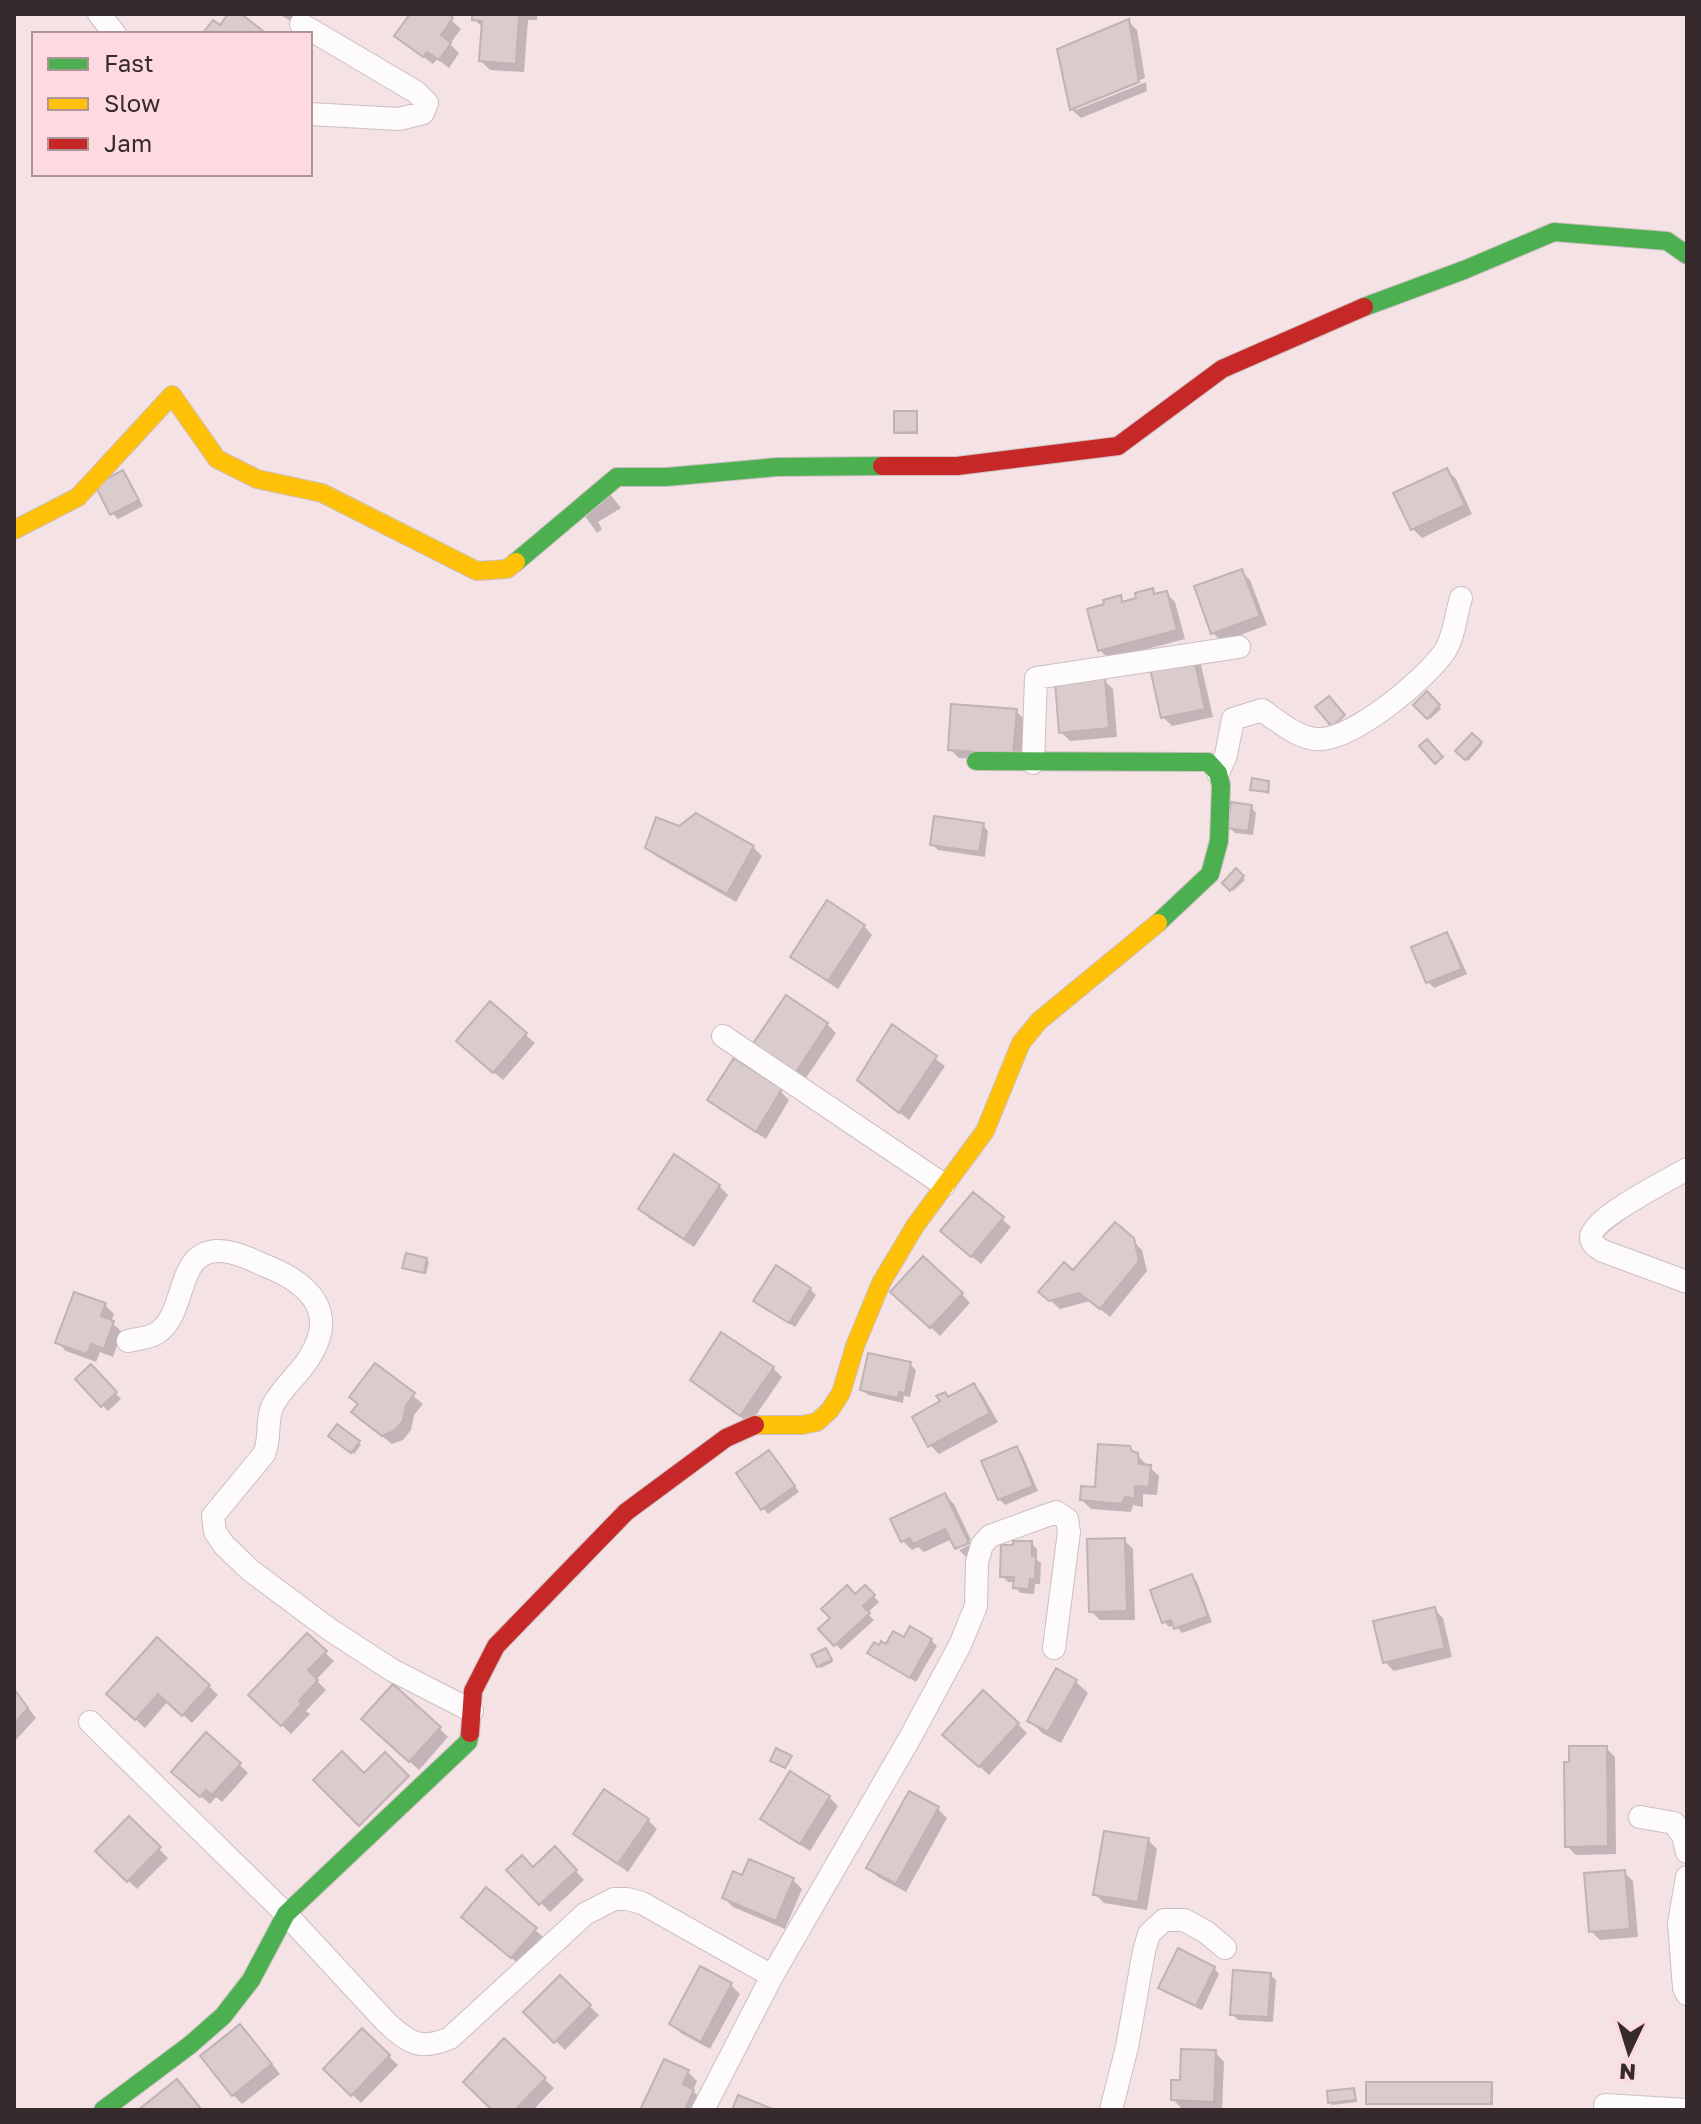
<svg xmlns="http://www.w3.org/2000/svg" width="1701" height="2124" font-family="'Golos Text',sans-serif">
  <rect width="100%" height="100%" fill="#f4e2e5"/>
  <path fill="#0003" d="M279 14H299L294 23Z
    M413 14H444L461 29 450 44 459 53 449 68 437 59 433 64 406 44Z
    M474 14H537V20H528L524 72 490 70 481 61 483 28 474 19Z
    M1128 21 1137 30 1145 78 1076 106V110L1146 82 1147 91 1081 118 1072 110 1059 50Z
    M916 413 918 415V434H898L896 432Z
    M1447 470 1456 479 1472 514 1422 538 1413 529Z
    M123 472 143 506 118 519 112 513Z
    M610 494 621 508 598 522 602 529 597 533 582 512Z
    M1241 571 1250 580 1267 625 1222 642 1213 633Z
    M1152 590 1157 596 1166 593 1175 602 1185 639 1109 659 1100 650 1106 605 1120 598 1126 603Z
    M1192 656 1201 665 1213 717 1172 726 1163 717Z
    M1104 680 1113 689 1117 737 1070 741 1061 732Z
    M1427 694 1441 709 1430 719 1416 705Z
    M1016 711 1025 720 1022 763 959 758 950 749Z
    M1472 736 1482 745 1468 761 1457 751Z
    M1268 783 1270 785 1269 794 1252 789Z
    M1251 807 1256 813 1253 835 1235 833 1229 827Z
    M983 825 988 831 985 857 938 850 932 844Z
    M679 828 753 847 762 856 736 902 656 856 647 847Z
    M1236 871 1245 880 1233 891 1225 883Z
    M864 926 872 935 838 989 802 965 793 956Z
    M1447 934 1452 940 1467 974 1434 988 1428 982Z
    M490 1004 535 1043 503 1080 467 1050Z
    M827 1024 836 1033 804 1081 764 1054Z
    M893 1027 945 1066 909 1120 859 1080Z
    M780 1091 789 1100 766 1139 719 1109 710 1100Z
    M674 1157 719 1186 728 1195 694 1247 649 1218 640 1209Z
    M1002 1219 1011 1227 981 1264 952 1240Z
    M1132 1240 1142 1250 1147 1271 1110 1317 1090 1301 1060 1309 1041 1292Z
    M426 1260 429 1262 426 1274 404 1268Z
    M810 1289 816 1295 795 1327 756 1301Z
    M962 1294 970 1303 940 1336 902 1300Z
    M105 1305 114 1314 111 1322 122 1332 113 1357 100 1352 96 1362 66 1351 57 1342Z
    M910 1364 916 1370 910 1397 904 1396 903 1403 868 1395 862 1390Z
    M376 1365 423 1404 414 1415 411 1430 403 1440 392 1444 362 1421 359 1404Z
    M91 1367 121 1399 108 1411 78 1379Z
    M773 1368 782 1377 750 1424 693 1380Z
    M973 1385 982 1394 998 1422 939 1454 930 1445Z
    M337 1426 361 1445 354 1454 332 1437Z
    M1016 1448 1022 1454 1038 1491 1005 1505 999 1499Z
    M1129 1448 1159 1476 1157 1495 1143 1494V1507L1133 1505 1131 1512 1091 1509 1082 1500 1097 1490Z
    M775 1458 799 1492 768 1514 763 1508Z
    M945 1495 954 1504 971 1540 957 1546V1549L952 1539 924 1552 918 1547 912 1550 903 1541Z
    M1124 1540 1133 1549 1135 1620H1100L1091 1611Z
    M973 1543 977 1552 966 1557 959 1550Z
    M1031 1543 1037 1549V1560L1041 1563 1040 1584H1035L1034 1594 1021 1593 1015 1588V1582H1008L1002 1576Z
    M1192 1576 1197 1582 1212 1622 1182 1633 1175 1625 1169 1627 1164 1622Z
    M865 1587 879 1602 867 1613 874 1620 841 1650 821 1629Z
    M1434 1609 1443 1618 1452 1657 1394 1671 1385 1662Z
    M307 1636 334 1661 316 1680 326 1690 306 1711 310 1714 291 1734 251 1695Z
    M904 1640H931L937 1646 916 1682 870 1653Z
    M826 1650 833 1662 821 1668 818 1666Z
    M1075 1681 1088 1693 1061 1743 1042 1733 1030 1720Z
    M209 1686 218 1695 192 1723 168 1701 145 1728 108 1694Z
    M14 1689 36 1718 14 1742Z
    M1018 1724 1027 1733 989 1775 954 1744Z
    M373 1728H439L448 1737 419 1770Z
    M1606 1748 1615 1757 1616 1854 1576 1855 1567 1846Z
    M239 1764 248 1773 222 1802 216 1797 210 1804 183 1780Z
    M829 1797 838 1806 810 1851 771 1827 762 1818Z
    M938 1809 947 1818 906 1892 878 1877 869 1868Z
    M129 1819 168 1858 137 1889 98 1851Z
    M648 1820 657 1829 628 1872 575 1834Z
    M1148 1840 1157 1849 1147 1910 1104 1903 1095 1894Z
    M555 1849 584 1880 550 1912 509 1870 533 1869Z
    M1624 1872 1633 1881 1638 1937 1600 1940 1591 1931Z
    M743 1878 793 1880 802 1889 785 1929 733 1907 724 1898Z
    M473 1926 535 1930 544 1938 521 1966Z
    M1214 1968 1219 1974 1202 2010 1166 1993 1160 1987Z
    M701 1969 731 1985 740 1994 710 2049 681 2033 672 2024Z
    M1270 1975 1276 1980 1273 2022 1238 2020 1232 2014Z
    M560 1978 599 2015 565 2050 526 2012Z
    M362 2031 398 2065 361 2103 326 2069Z
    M249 2035 280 2074 242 2104 233 2095Z
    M504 2041 554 2088 533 2110H494Z
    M1215 2052 1224 2062 1222 2110 1182 2109 1173 2099 1182 2082Z
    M665 2061 688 2072 697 2081 693 2091 702 2100 698 2110H643Z
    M1491 2084 1493 2087V2105H1370L1368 2103Z
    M1353 2090 1357 2102 1332 2105 1330 2102Z"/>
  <path fill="#dacbcc" stroke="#c0b3b3" stroke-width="2" d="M228 14H241L267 34H202L213 20 220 25Z
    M410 14H448L453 18 441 35 451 43 439 60 427 52 423 57 394 36Z
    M472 14H519L516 64 479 61 482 21 472 20Z
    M1129 19 1139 82 1070 110 1057 49Z
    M894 411H917V432L894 433Z
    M1447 468 1465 505 1411 530 1393 493Z
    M123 470 139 500 110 515 95 485Z
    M1242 569 1260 616 1211 634 1194 586Z
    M1153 588 1154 594 1167 591 1177 630 1098 651 1087 609 1104 604 1103 600 1121 595 1122 602 1136 598 1135 593Z
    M1193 654 1205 709 1161 718 1149 664Z
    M1105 678 1109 728 1059 733 1055 682Z
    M1427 691 1440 705 1427 719 1413 705Z
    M1329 696 1345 715 1332 727 1315 707Z
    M951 704 1017 709 1013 755 948 750Z
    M1472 733 1482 742 1465 760 1455 751Z
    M1427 739 1443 757 1435 764 1419 746Z
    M1252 778 1269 781 1268 792 1250 790Z
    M1231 802 1252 805 1248 831 1227 828Z
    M696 813 754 846 727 894 645 848 656 817 679 826Z
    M934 816 984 823 979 852 930 845Z
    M1236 868 1244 876 1230 891 1222 883Z
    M827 900 865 925 828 981 790 957Z
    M1447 932 1462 969 1426 983 1411 947Z
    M786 995 828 1023 795 1074 752 1045Z
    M490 1001 527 1033 493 1073 456 1041Z
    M892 1024 937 1056 899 1113 857 1080Z
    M734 1058 782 1089 756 1132 707 1100Z
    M674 1154 720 1185 684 1239 638 1209Z
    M973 1192 1004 1217 971 1257 940 1231Z
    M1115 1222 1134 1238 1139 1261 1100 1309 1079 1293 1049 1301 1038 1292 1064 1262 1073 1270Z
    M406 1253 427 1258 424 1273 402 1268Z
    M923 1256 963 1293 930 1328 890 1292Z
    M776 1265 811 1288 789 1323 753 1301Z
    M74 1292 106 1303 101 1316 114 1321 104 1349 91 1344 87 1354 55 1343Z
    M721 1332 774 1367 740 1416 690 1380Z
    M868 1353 911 1362 905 1393 899 1392 898 1398 860 1390Z
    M375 1363 415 1393 406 1406 403 1421 394 1431 382 1436 351 1412 358 1404 349 1397Z
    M91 1364 117 1392 101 1407 75 1379Z
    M974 1383 990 1413 928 1447 912 1417 940 1401 936 1396 945 1392 948 1397Z
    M337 1424 360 1441 351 1453 328 1436Z
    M1098 1444 1130 1446 1132 1451 1138 1453 1139 1464 1151 1465 1149 1487 1135 1486V1499L1125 1497 1122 1504 1080 1500 1081 1486 1095 1487Z
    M1017 1446 1033 1486 998 1500 981 1461Z
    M769 1450 795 1486 761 1510 736 1473Z
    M945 1493 969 1543 955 1549 945 1529 913 1544 910 1538 901 1542 890 1519Z
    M1125 1538 1127 1611 1089 1612 1087 1539Z
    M1013 1541H1032V1556H1036L1035 1579H1030L1029 1589 1013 1588 1014 1577H1000L1001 1545H1013Z
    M1192 1574 1208 1616 1174 1629 1171 1620 1162 1623 1150 1590Z
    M847 1585 855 1594 865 1585 875 1595 863 1606 870 1613 834 1646 818 1629 830 1618 821 1609Z
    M1435 1607 1445 1648 1383 1663 1373 1621Z
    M910 1626 932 1639 910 1678 867 1653 874 1642 879 1645 881 1641 886 1644 893 1631 904 1637Z
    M307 1633 327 1651 308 1670 318 1680 299 1701 302 1704 281 1726 248 1695Z
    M157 1637 210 1685 182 1716 158 1694 135 1720 106 1694Z
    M826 1648 832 1660 817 1667 811 1655Z
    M1056 1668 1077 1680 1048 1732 1027 1721Z
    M393 1684 441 1727 409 1762 361 1719Z
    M14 1689 28 1708 14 1724Z
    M983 1690 1019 1723 979 1767 942 1735Z
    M206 1732 241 1763 212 1795 206 1790 200 1797 171 1772Z
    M1569 1746H1607L1608 1846 1565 1847 1564 1762H1569Z
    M776 1748 792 1756 785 1768 770 1761Z
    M342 1751 364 1773 385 1752 409 1776 359 1826 313 1780Z
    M790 1771 830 1796 800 1844 760 1819Z
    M604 1789 649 1819 618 1864 573 1834Z
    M909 1791 939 1807 896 1884 866 1868Z
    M129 1816 161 1847 127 1882 95 1851Z
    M1104 1831 1149 1838 1138 1902 1093 1895Z
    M555 1846 577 1870 539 1905 506 1870 522 1855 533 1867Z
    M749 1859 794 1878 776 1921 722 1898 733 1871 742 1875Z
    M1625 1870 1630 1929 1589 1932 1584 1873Z
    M486 1887 537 1928 511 1958 461 1917Z
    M1178 1948 1215 1967 1196 2006 1158 1988Z
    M700 1966 732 1983 701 2042 669 2024Z
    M1233 1970 1271 1973 1268 2017 1230 2015Z
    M560 1975 591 2005 554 2043 523 2012Z
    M240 2024 272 2064 232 2096 200 2056Z
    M362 2028 390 2055 351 2096 323 2069Z
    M504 2038 546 2078 515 2110H492L463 2082Z
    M1181 2049 1216 2050 1214 2102 1171 2100V2080H1180Z
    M664 2059 689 2070 683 2084 694 2090 685 2110H640Z
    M177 2079 202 2110H138Z
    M1366 2082H1492L1491 2104H1366Z
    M1354 2088 1356 2100 1328 2103 1327 2091Z
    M738 2095 775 2110H732Z"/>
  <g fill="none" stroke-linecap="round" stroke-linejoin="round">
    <defs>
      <path id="street" d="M99 14 115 34
        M301 24 416 92 427 103 423 113 399 119 310 114
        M1033 763 1036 678 1239 647
        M1218 773 1226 755 1233 719 1262 710C1278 721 1300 741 1322 739 1357 736 1425 680 1445 651 1454 637 1456 614 1461 598
        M723 1036 944 1185
        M1687 1169C1669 1180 1591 1218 1591 1238 1592 1245 1598 1248 1603 1251L1687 1282
        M128 1341C136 1339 150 1338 157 1333 183 1316 178 1269 202 1255 221 1244 248 1258 266 1266 309 1283 339 1312 309 1358 299 1375 281 1388 272 1407 266 1422 271 1439 264 1454L213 1516 215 1532 224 1545 250 1570 329 1629 392 1670 472 1711
        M90 1722 286 1914 386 2022C409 2043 420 2051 450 2038L585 1914 614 1899H627L642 1903 772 1976
        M1640 1817 1674 1823 1683 1836 1687 1852
        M1687 1877 1679 1923 1684 1988 1687 1994
        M1605 2105 1687 2110
        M703 2110 772 1976 911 1736 960 1645 976 1606 977 1562 982 1545 990 1536 1056 1512 1067 1519 1069 1532 1054 1648
        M1111 2110 1127 2047 1144 1951 1149 1934 1164 1920H1184L1206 1932 1225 1948"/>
      <path id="fast" d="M1364 307 1464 270 1554 232 1667 241 1687 255
        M516 562 617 477H666L777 467 882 466
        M976 761 1208 762 1218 773 1221 785 1219 841 1210 874 1158 923
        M103 2110 190 2045 223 2016 251 1980 286 1914 468 1742 470 1733"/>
      <path id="slow" d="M14 530 78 497 172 395 217 459 257 479 322 493 477 571 507 569 516 562
        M755 1425H802L817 1422 830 1410 841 1393 855 1346 881 1283 915 1226 985 1131 1021 1043 1039 1021 1158 923"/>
      <path id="jam" d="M882 466H957L1118 446 1222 369 1364 307
        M470 1733 473 1691 496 1646 626 1512 726 1438 755 1425"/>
    </defs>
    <use href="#street" stroke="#cdbfc1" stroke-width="24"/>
    <use href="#fast" stroke="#cdbfc1" stroke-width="20"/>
    <use href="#slow" stroke="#cdbfc1" stroke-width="20"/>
    <use href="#jam" stroke="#cdbfc1" stroke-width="20"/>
    <use href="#street" stroke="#fdfbfb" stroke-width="22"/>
    <use href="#fast" stroke="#4caf50" stroke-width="18"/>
    <use href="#slow" stroke="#ffc107" stroke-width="18"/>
    <use href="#jam" stroke="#c62828" stroke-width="18"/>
  </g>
  <rect width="1701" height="2124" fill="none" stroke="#372a2c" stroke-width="32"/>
  <rect x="32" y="32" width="280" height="144" fill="#fcdadf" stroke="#ad9497" stroke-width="2"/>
  <rect x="48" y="58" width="40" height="12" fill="#4caf50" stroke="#ad9497" stroke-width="2"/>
  <text x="104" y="72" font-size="24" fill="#372a2c">Fast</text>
  <rect x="48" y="98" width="40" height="12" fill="#ffc107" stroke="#ad9497" stroke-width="2"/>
  <text x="104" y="112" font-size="24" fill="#372a2c">Slow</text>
  <rect x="48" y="138" width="40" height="12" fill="#c62828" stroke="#ad9497" stroke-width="2"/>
  <text x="104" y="152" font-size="24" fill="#372a2c">Jam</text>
  <g transform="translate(1629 2052) rotate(184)" stroke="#fcdadf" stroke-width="6" paint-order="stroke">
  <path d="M0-6L14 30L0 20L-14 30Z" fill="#372a2c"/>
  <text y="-12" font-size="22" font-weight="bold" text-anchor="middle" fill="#372a2c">N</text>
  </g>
</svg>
